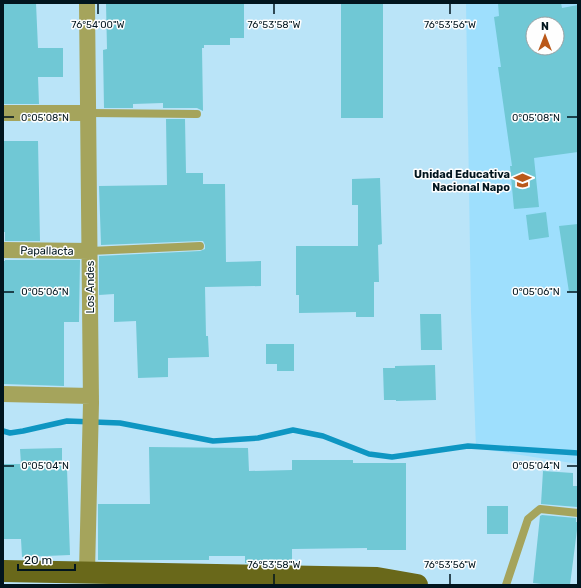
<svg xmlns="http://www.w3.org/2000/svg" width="581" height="588" font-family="Rubik,sans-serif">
  <rect width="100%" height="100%" fill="#bae4f8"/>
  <path fill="#9edffd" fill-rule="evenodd" d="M466 3H578V464L476 448 471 311ZM533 24H557V48H533Z"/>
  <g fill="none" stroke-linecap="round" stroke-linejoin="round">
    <path stroke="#0e96c2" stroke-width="5.5" d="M3 431 10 433 23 431 67 421 120 423 213 441 258 438 293 430 323 436 369 454 392 457 468 446 578 453"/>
  </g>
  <path fill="#70c8d5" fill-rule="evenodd" d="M3 3H36L38 48H63V77H38L39 104H3Z
    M106 3H244V38H230V45H204V48H202L203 111 197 108H163V103L133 104V108H104L103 50 107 49Z
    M341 3H383V118H341Z
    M498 3H561L562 8 578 5V152L534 158 539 207 514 209 510 166H512L498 67H501L494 17 499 16ZM533 24H557V48H533Z
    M166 119H185L186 173H203V184H225L226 262 261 261V286L205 287 206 336H208L209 357 168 358V377L138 378 136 321 114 322V294L99 295V256L200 251 205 249V245L203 241H200L101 245 99 186 167 185Z
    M3 141H38L40 241H5V232H3Z
    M380 178 382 244 378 245 379 282H374V317H356V312L299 313V295H296V246H358V205H352V179Z
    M546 212 549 237 529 240 526 215Z
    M578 224V291L569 292 559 226Z
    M5 260H80L79 322H64V386L3 384V261H5Z
    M420 314H441L442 350H421Z
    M266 344H294V371H277V364H266Z
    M435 365 436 400 396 401V400H384L383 368H395V366Z
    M149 447 248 448 249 471 292 470V460H353V463H406V550H367V548L292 549V563H245V556H209V560H98V504H150Z
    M62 448V468H67L70 555 22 557 21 539H3V464H21L20 449Z
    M543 471 573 473V486H578L577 507 541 504Z
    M487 506H508V534H487Z
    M542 515 576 518V522H578L570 585H550L533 583 540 516Z"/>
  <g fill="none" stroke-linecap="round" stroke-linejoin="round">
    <path stroke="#a5a45c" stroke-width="8" d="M89 113 197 114
      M90 251 200 246
      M506 585 528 519 540 509 578 513"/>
    <path stroke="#a5a45c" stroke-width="16" d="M3 113H89
      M3 250 90 251
      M3 394 91 396
      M87 572 91 403 87 3"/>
    <path stroke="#69681a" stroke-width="22" d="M3 571 377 578 417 585"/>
  </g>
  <path fill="none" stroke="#01151e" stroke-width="1.5" d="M98 4V14M274 4V14M450 4V14M4 117H14M567 117H577M4 292H14M567 292H577M4 466H14M567 466H577M274 574V584M450 574V584"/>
  <defs>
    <symbol id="school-bare" viewBox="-9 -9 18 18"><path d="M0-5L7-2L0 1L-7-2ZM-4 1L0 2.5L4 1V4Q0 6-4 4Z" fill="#ba5819" stroke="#fefefe" stroke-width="2.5" paint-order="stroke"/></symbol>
  </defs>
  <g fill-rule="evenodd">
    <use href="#school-bare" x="510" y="168" width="25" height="25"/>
  </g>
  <g text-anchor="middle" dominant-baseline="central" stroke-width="3" stroke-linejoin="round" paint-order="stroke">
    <g font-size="11" font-weight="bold" fill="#01151e" stroke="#fefefe" text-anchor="end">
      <text x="510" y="174">Unidad Educativa<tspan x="510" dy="13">Nacional Napo</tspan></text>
    </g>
    <g font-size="11" fill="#01151e" stroke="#fefefe">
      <text transform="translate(47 251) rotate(1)">Papallacta</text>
      <text transform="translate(90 287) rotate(-90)">Los Andes</text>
    </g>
  </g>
  <g font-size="10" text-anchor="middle" fill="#01151e" stroke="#fefefe" stroke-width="3" stroke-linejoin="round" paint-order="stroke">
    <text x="98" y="28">76°54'00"W</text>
    <text x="274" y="28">76°53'58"W</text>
    <text x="450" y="28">76°53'56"W</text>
    <text x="45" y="121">0°05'08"N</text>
    <text x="536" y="121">0°05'08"N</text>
    <text x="45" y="295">0°05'06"N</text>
    <text x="536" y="295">0°05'06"N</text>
    <text x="45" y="469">0°05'04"N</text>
    <text x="536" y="469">0°05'04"N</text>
    <text x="274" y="568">76°53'58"W</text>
    <text x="450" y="568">76°53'56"W</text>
  </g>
  <rect width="581" height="588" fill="none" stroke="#01151e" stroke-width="8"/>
  <g transform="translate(545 36)"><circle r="19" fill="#fefefe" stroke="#99a1a4"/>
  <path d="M0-3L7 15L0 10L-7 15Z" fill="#ba5819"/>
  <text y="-6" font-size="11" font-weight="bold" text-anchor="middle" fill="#01151e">N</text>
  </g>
  <path d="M18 564v6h57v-6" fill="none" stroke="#01151e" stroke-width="2"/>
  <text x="24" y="564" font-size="12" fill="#01151e" stroke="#fefefe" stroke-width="3" paint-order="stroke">20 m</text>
</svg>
